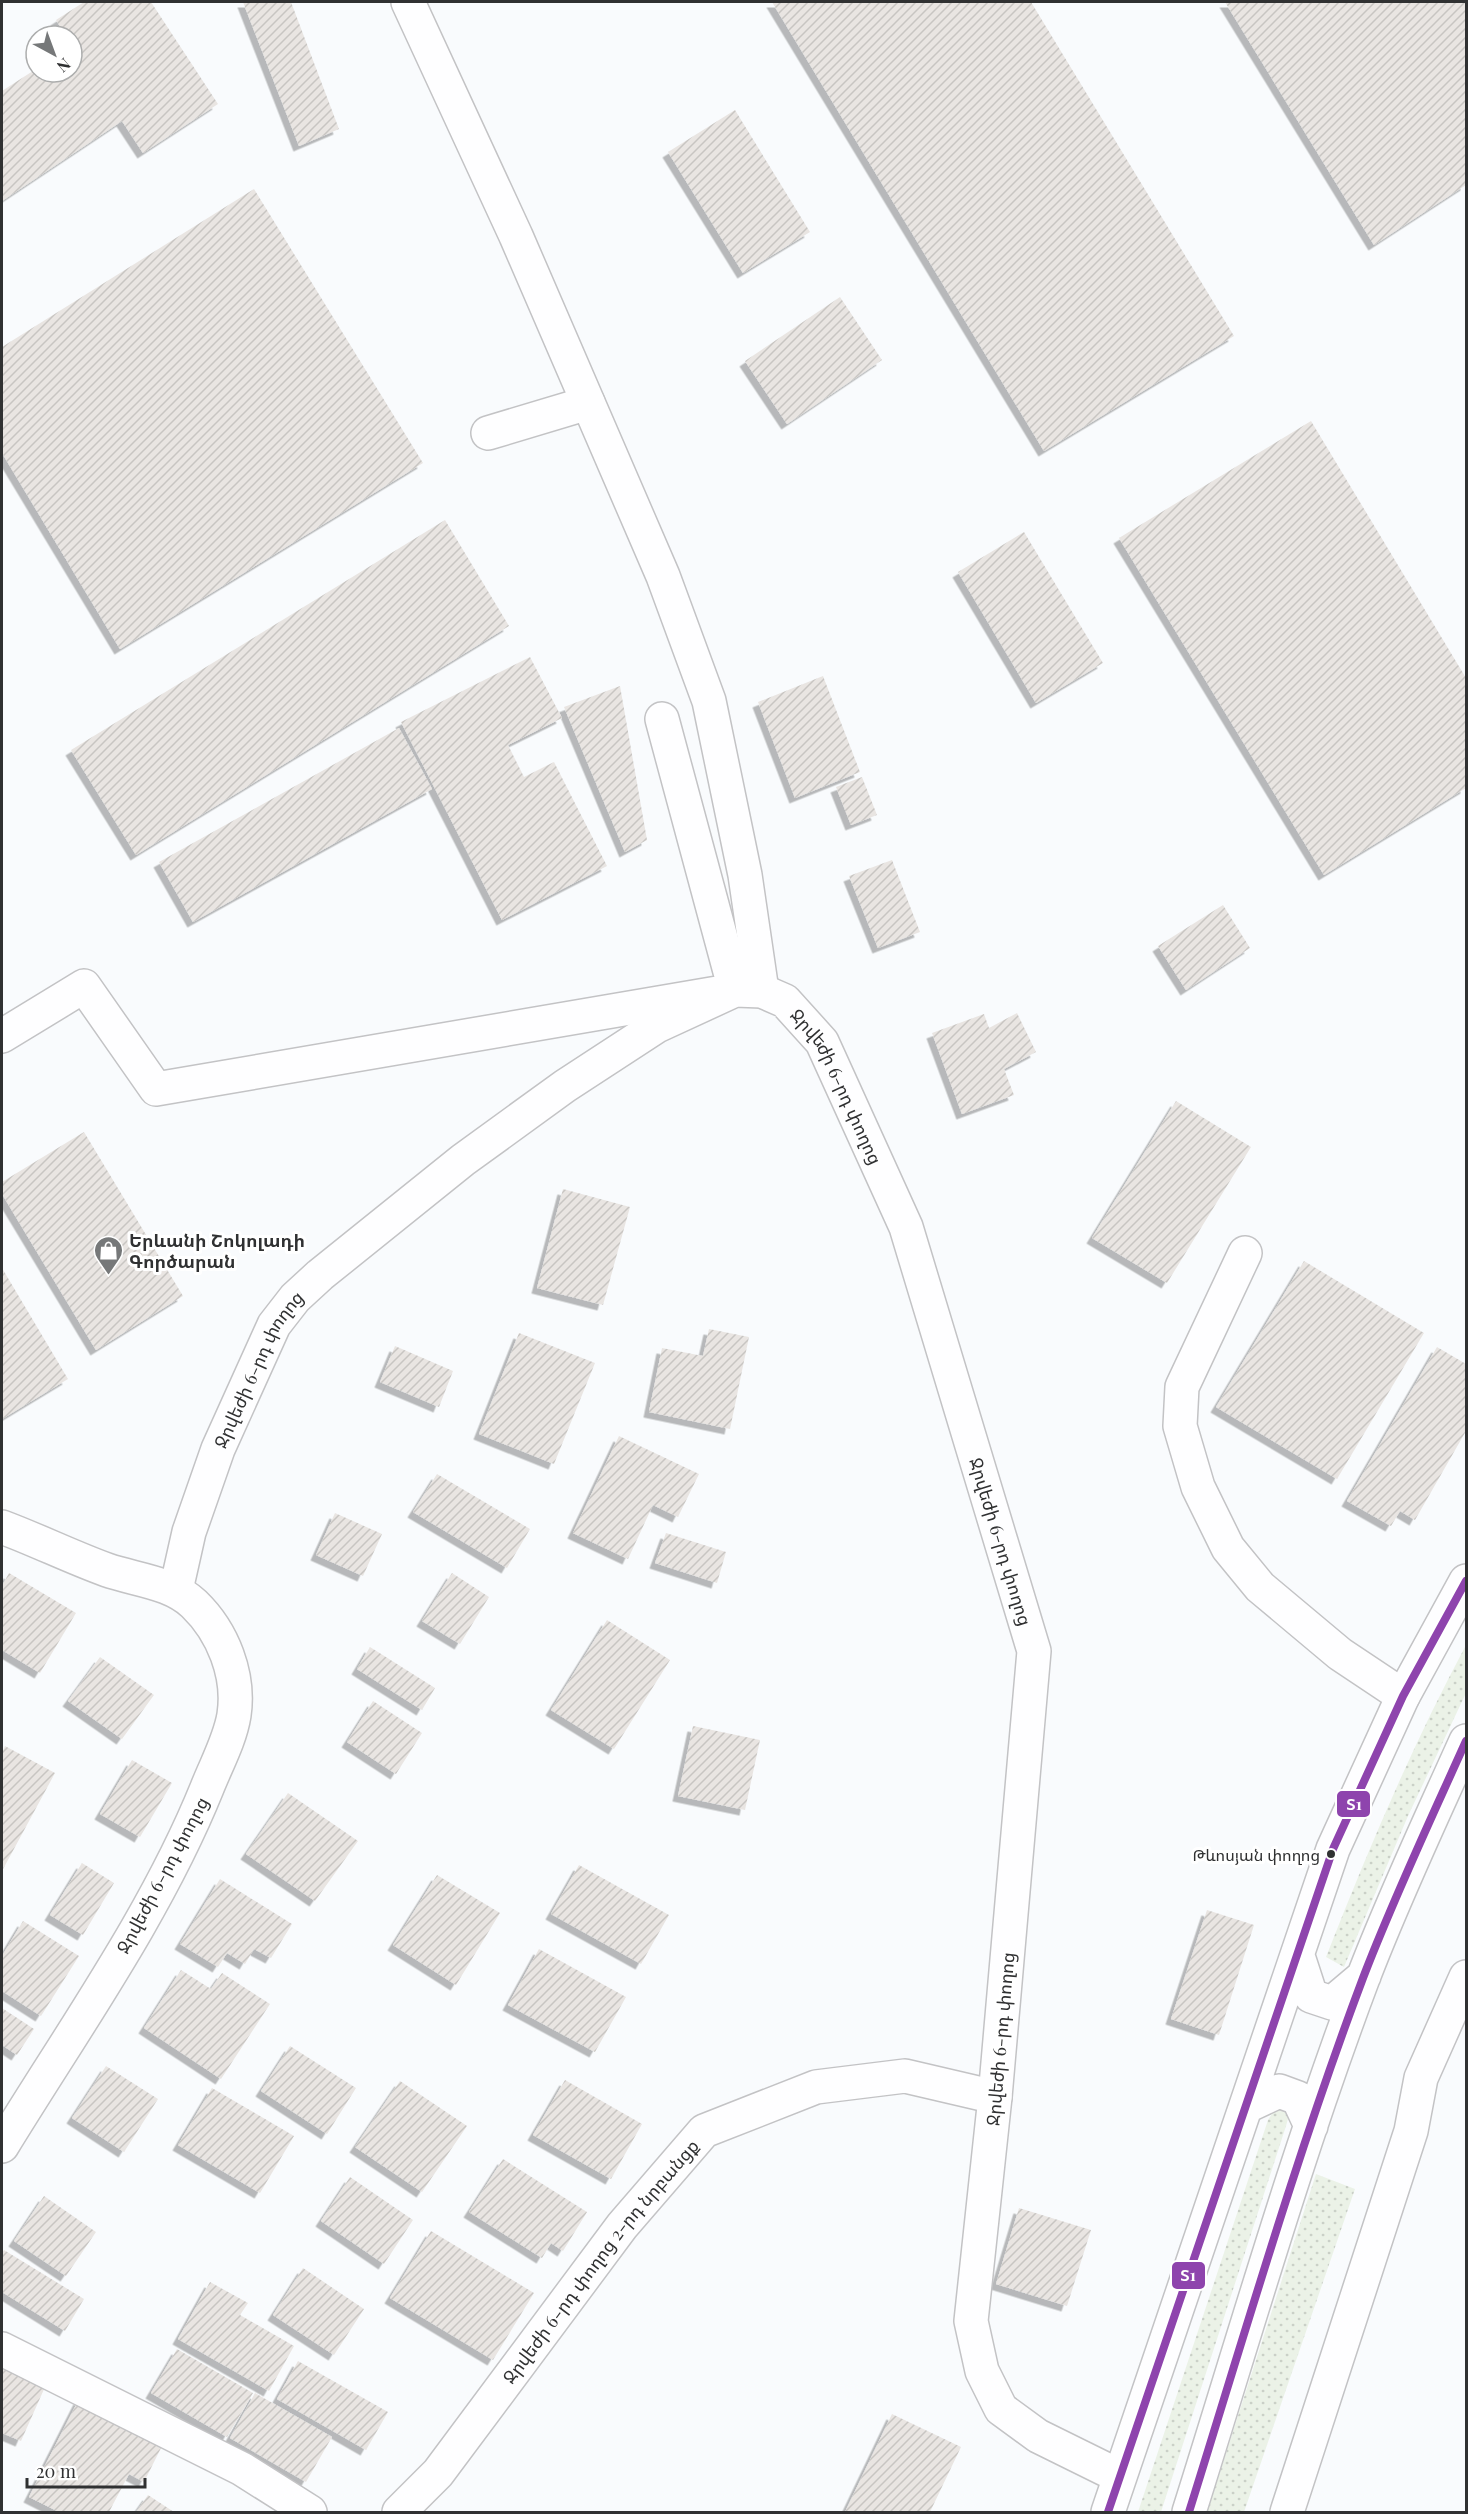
<svg xmlns="http://www.w3.org/2000/svg" width="1468" height="2514" font-family="'Playfair Display','Noto Sans Armenian',serif">
  <defs>
    <pattern id="grass-dots" width="8" height="8" patternUnits="userSpaceOnUse" patternTransform="scale(1.5)"><rect width="8" height="8" fill="#ebf2e7"/><path d="M2 2h.1M6 6h.1" fill="none" stroke="#cad0c7" stroke-width="1.8" stroke-linecap="round"/></pattern>
    <pattern id="building-hatch" width="6" height="6" patternUnits="userSpaceOnUse" patternTransform="scale(1.5)"><rect width="6" height="6" fill="#e9e5e2"/><path d="M-1 1l2-2M0 6l6-6M5 7l2-2" fill="none" stroke="#c8c5c2"/></pattern>
    <filter id="shadow"><feDropShadow dx="-5.5" dy="5.5" stdDeviation="0" flood-color="#0004"/></filter>
  </defs>
  <rect width="100%" height="100%" fill="#f9fbfd"/>
  <path fill="url(#grass-dots)" d="M1466 1645V1693L1408 1816 1344 1967 1326 1957C1368 1850 1412 1746 1466 1645Z
    M1284 2108 1289 2115 1286 2126 1161 2512H1138L1268 2120 1275 2109Z
    M1316 2174 1355 2189 1244 2512H1207Z"/>
  <path fill="url(#building-hatch)" filter="url(#shadow)" d="M84 2H151L218 104 143 153 122 121 2 201V91L36 69V72H72V36H66L56 20Z
    M243 2H291L339 129 299 146Z
    M772 2H1031L1234 336 1044 451Z
    M1225 2H1466V185L1374 245Z
    M735 110 810 232 743 273 668 152Z
    M254 189 423 463 120 649 2 453V347Z
    M840 297 882 360 787 424 745 361Z
    M1311 421 1466 678V788L1324 875 1119 538Z
    M445 520 509 626 136 855 71 750Z
    M1024 532 1103 663 1036 703 958 572Z
    M530 657 562 718 508 745 524 777 554 762 607 866 502 920 401 722Z
    M823 676 860 772 795 798 758 702Z
    M620 686 647 840 625 852 564 707Z
    M399 728 432 789 193 922 159 862Z
    M862 777 877 815 851 825 836 787Z
    M892 860 920 932 878 948 849 876Z
    M1223 905 1250 948 1186 990 1158 946Z
    M1017 1013 1036 1052 1004 1069 1014 1095 962 1114 932 1033 984 1014 989 1028Z
    M1176 1101 1251 1147 1167 1283 1092 1238Z
    M84 1132 183 1296 96 1350 2 1194V1182Z
    M563 1189 630 1207 603 1305 537 1288Z
    M1304 1261 1424 1333 1337 1479 1216 1407Z
    M2 1268 68 1379 2 1419Z
    M709 1329 749 1337 730 1429 649 1412 662 1348 703 1356Z
    M519 1333 595 1363 554 1464 479 1434Z
    M395 1346 453 1371 439 1407 380 1382Z
    M1437 1347 1466 1364V1431L1415 1520 1400 1511 1391 1526 1347 1501Z
    M619 1436 699 1474 678 1517 653 1505 628 1559 573 1533Z
    M437 1474 530 1529 507 1568 413 1512Z
    M335 1513 382 1534 363 1576 316 1555Z
    M666 1533 726 1552 717 1583 655 1563Z
    M9 1573 76 1613 40 1673 2 1650V1586Z
    M452 1573 489 1597 460 1644 422 1621Z
    M607 1620 670 1660 614 1749 551 1710Z
    M370 1647 435 1688 422 1710 357 1669Z
    M100 1657 154 1695 122 1739 68 1701Z
    M373 1701 422 1733 396 1774 347 1742Z
    M693 1726 760 1740 745 1810 678 1796Z
    M5 1746 55 1773 2 1871V1753Z
    M132 1760 172 1783 140 1837 100 1814Z
    M288 1793 358 1841 315 1901 246 1854Z
    M82 1863 114 1883 83 1935 50 1915Z
    M579 1865 669 1915 641 1964 551 1914Z
    M437 1875 500 1913 456 1985 393 1945Z
    M220 1879 292 1924 271 1958 254 1949 245 1964 227 1953 218 1967 180 1944Z
    M1207 1910 1254 1925 1219 2035 1171 2019Z
    M23 1921 79 1956 41 2016 2 1991V1956Z
    M539 1949 626 1997 595 2052 508 2005Z
    M181 1970 211 1989 222 1973 270 2004 221 2079 144 2028Z
    M2 2008 34 2029 17 2055 2 2045Z
    M290 2046 356 2088 327 2134 261 2091Z
    M106 2066 158 2099 124 2152 72 2118Z
    M565 2080 642 2124 611 2179 533 2135Z
    M400 2081 467 2126 422 2192 355 2147Z
    M212 2088 294 2136 260 2193 178 2145Z
    M503 2159 587 2212 563 2251 551 2243 542 2258 469 2212Z
    M350 2177 413 2220 384 2264 321 2221Z
    M44 2196 96 2232 66 2276 14 2241Z
    M1019 2208 1091 2230 1067 2306 996 2284Z
    M431 2231 534 2293 493 2360 390 2298Z
    M4 2250 84 2299 65 2331 2 2292V2253Z
    M303 2268 364 2309 334 2355 273 2315Z
    M210 2282 248 2303 240 2315 294 2346 269 2391 178 2339Z
    M177 2349 253 2393 227 2437 151 2393Z
    M298 2361 388 2412 366 2450 277 2399Z
    M2 2368 45 2387 21 2441 2 2433Z
    M255 2393 332 2437 306 2482 230 2438Z
    M79 2399 164 2442 144 2482 129 2474 109 2512H59L29 2497Z
    M892 2414 961 2447 930 2512H845Z
    M148 2495 174 2512H136Z"/>
  <g fill="none" stroke-linecap="round" stroke-linejoin="round">
    <defs>
      <g id="minor">
        <path d="M408 2 516 236 663 576 709 701 745 875 762 991"/>
        <path d="M488 433 588 403"/>
        <path d="M2 1036 84 986 156 1089 735 990 662 719"/>
        <path d="M1245 1253 1182 1387 1180 1426 1198 1487 1228 1548 1260 1587 1340 1654 1403 1696"/>
        <path d="M2 1527C37 1540 71 1557 107 1570 136 1580 171 1582 194 1604 223 1632 240 1675 234 1715 230 1740 216 1765 207 1788 156 1914 73 2030 2 2146"/>
        <path id="s1" d="M176 1590 189 1532 218 1449 274 1325 295 1298 320 1275 463 1160 565 1086 657 1026 735 990 762 991 785 1001 822 1042 906 1227 1034 1651 995 2097 971 2321 982 2371 1001 2409 1038 2436 1119 2476"/>
        <path d="M2 2349 242 2469 310 2512"/>
        <path id="s2" d="M399 2512 438 2473 622 2226 704 2131 816 2087 905 2076 995 2097"/>
        <path d="M1287 2512 1411 2131 1421 2078 1466 1977"/>
      </g>
      <path id="major" d="M1298 1956 1311 1996 1332 2003 1364 1976
        M1247 2106 1279 2091 1298 2098 1311 2126
        M1108 2512 1333 1849 1403 1696 1466 1581
        M1189 2512C1245 2334 1297 2153 1363 1978 1394 1897 1431 1819 1466 1741"/>
    </defs>
    <use href="#minor" stroke="#c3c3c5" stroke-width="36"/>
    <use href="#major" stroke="#c3c3c5" stroke-width="36"/>
    <use href="#minor" stroke="#fefeff" stroke-width="33"/>
    <use href="#major" stroke="#fefeff" stroke-width="33"/>
    <defs>
      <path id="bus-1" d="M1108 2512 1333 1849 1403 1696 1466 1581
        M1189 2512C1245 2333 1297 2153 1363 1978 1394 1897 1431 1819 1466 1741"/>
    </defs>
    <use href="#bus-1" stroke="#fff" stroke-width="12"/>
    <use href="#bus-1" stroke="#8e44ad" stroke-width="8"/>
  </g>
  <defs>
    <symbol id="shop-pin" viewBox="-11 -11 22 30"><path d="M0 17L-7.5 6A9.5 9.5 0 1 1 7.5 6Z" fill="#767879" stroke="#fff"/><path d="M-5-2.5h2.3a2.7 3.5 0 0 1 5.4 0H5L5.5 6h-11ZM-1.5-2.5h3a1.5 2.3 0 0 0-3 0Z" fill="#fff"/></symbol>
  </defs>
  <g fill-rule="evenodd">
    <use href="#shop-pin" x="92" y="1234" width="33" height="45"/>
  </g>
  <circle fill="#303132" stroke="#fff" stroke-width="2" cx="1331" cy="1854" r="5"/>
  <g text-anchor="middle" dominant-baseline="central" stroke-width="6" stroke-linejoin="round" paint-order="stroke">
    <g font-size="16" fill="#303132" stroke="#fff" text-anchor="end">
      <text x="1320" y="1854">Թևոսյան փողոց</text>
    </g>
    <g font-size="18" fill="#303132" stroke="#fff">
      <text stroke="none"><textPath href="#s1" startOffset="1010">Ջրվեժի 6-րդ փողոց</textPath></text>
      <text stroke="none"><textPath href="#s1" startOffset="237">Ջրվեժի 6-րդ փողոց</textPath></text>
      <text stroke="none"><textPath href="#s1" startOffset="1496">Ջրվեժի 6-րդ փողոց</textPath></text>
      <text transform="translate(162 1875) rotate(-62)">Ջրվեժի 6-րդ փողոց</text>
      <text transform="translate(1000 2039) rotate(-85)">Ջրվեժի 6-րդ փողոց</text>
      <text stroke="none"><textPath href="#s2" startOffset="322">Ջրվեժի 6-րդ փողոց 2-րդ նրբանցք</textPath></text>
    </g>
    <g font-size="18" font-weight="bold" fill="#303132" stroke="#fff" text-anchor="start">
      <text x="129" y="1240">Երևանի Շոկոլադի<tspan x="129" dy="21">Գործարան</tspan></text>
    </g>
  </g>
  <g stroke="#fff" stroke-width="2">
    <rect x="1336" y="1790" width="35" height="28" rx="6" fill="#8e44ad"/>
    <rect x="1171" y="2261" width="35" height="29" rx="6" fill="#8e44ad"/>
  </g>
  <g font-size="16" text-anchor="middle" font-weight="bold" fill="#fff">
    <text x="1354" y="1810">Տ1</text>
    <text x="1188" y="2281">Տ1</text>
  </g>
  <rect width="1468" height="2514" fill="none" stroke="#303132" stroke-width="6"/>
  <g transform="translate(54 54) rotate(139)"><circle r="28" fill="#ffffff" stroke="#acadad" stroke-width="1.5"/>
  <path d="M0-4.5L10 22L0 15L-10 22Z" fill="#767879"/>
  <text y="-9" font-size="16" font-weight="bold" text-anchor="middle" fill="#303132">N</text>
  </g>
  <path d="M27 2478v9h118v-9" fill="none" stroke="#303132" stroke-width="3"/>
  <text x="36" y="2478" font-size="18" fill="#303132" stroke="#ffffff" stroke-width="4.5" paint-order="stroke">20 m</text>
</svg>
